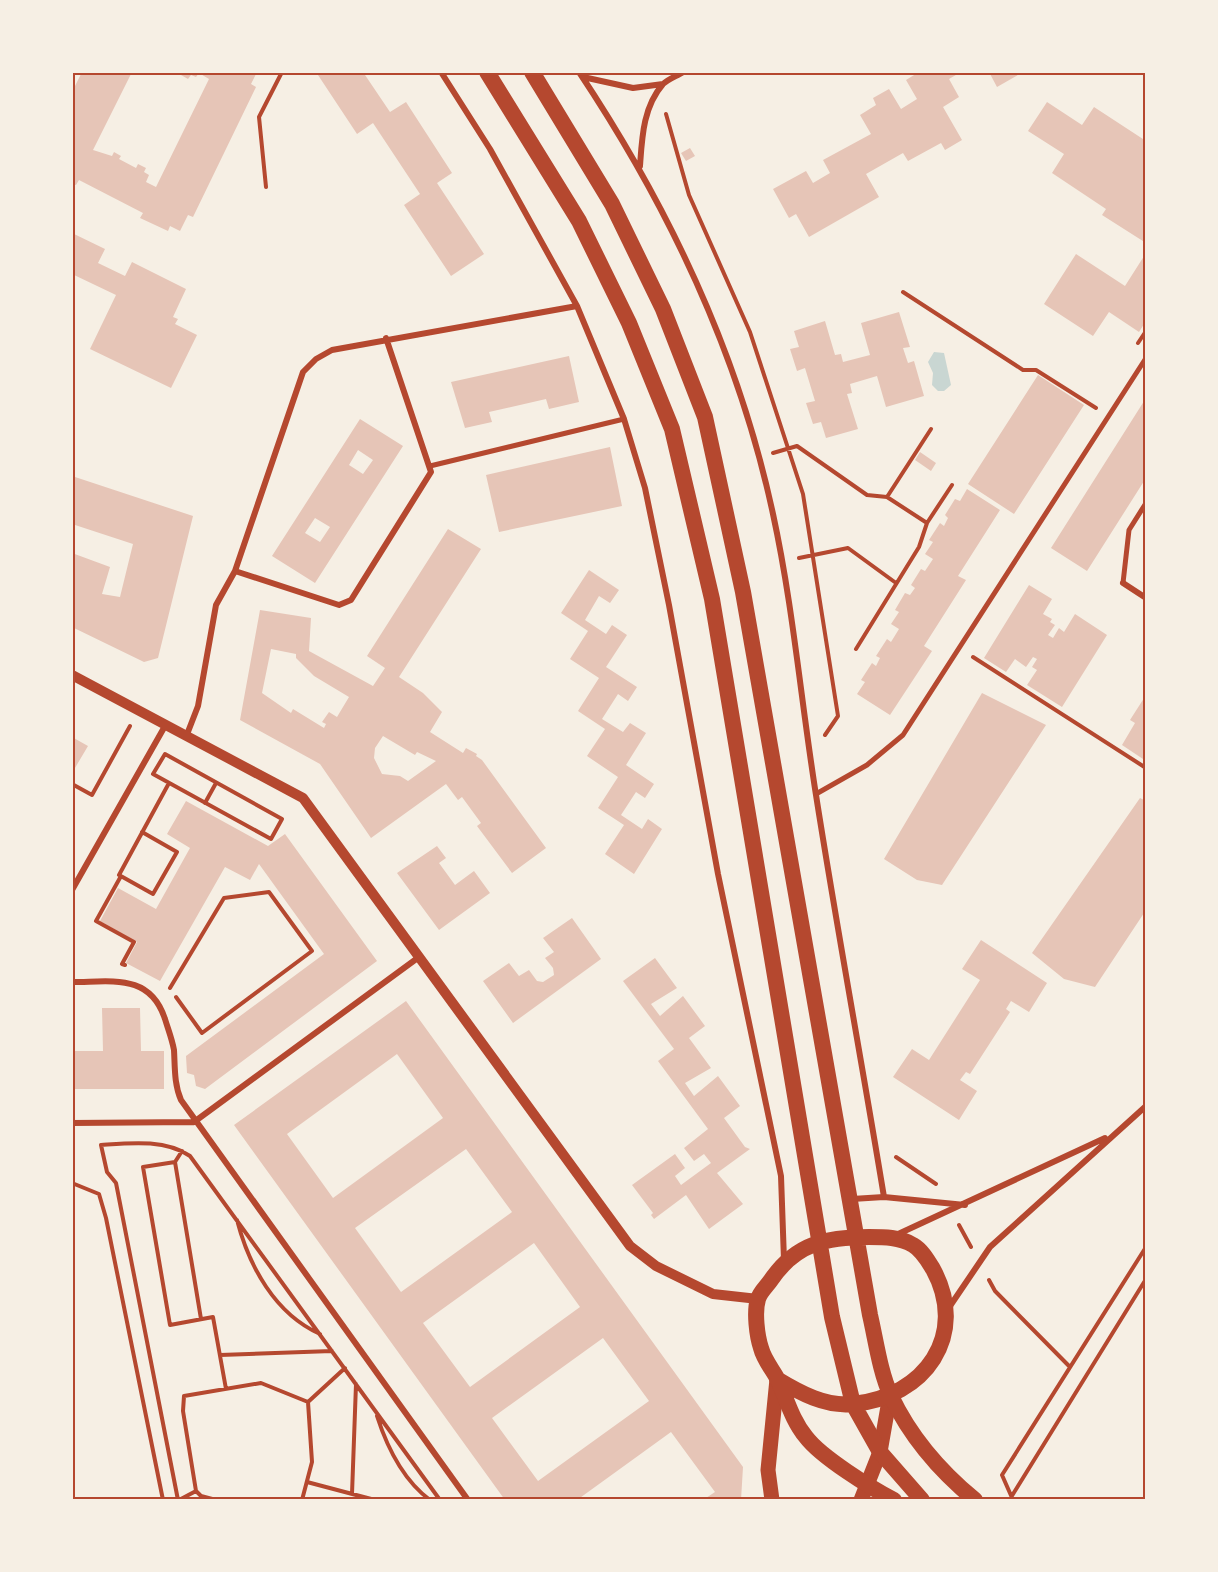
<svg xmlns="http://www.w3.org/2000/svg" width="1218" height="1572" font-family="Signika,sans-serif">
  <rect width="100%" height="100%" fill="#f6efe4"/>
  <path fill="#c9d6d2" d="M934 352 944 353 951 385 944 391H938L932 385 933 373 928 362Z"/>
  <path fill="#e6c5b7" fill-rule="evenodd" d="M82 72H132L93 150 112 156 114 152 121 156 119 159 136 168 138 164 146 168 144 172 149 175 146 182 156 187 209 79 199 73 196 77 191 75 188 79 181 75 182 72H257L251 84 256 87 193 217 188 215 180 231 170 226 168 231 140 218 143 213 79 180 76 185 72 184V92Z
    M316 72H363L390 112 406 102 452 173 437 183 484 254 451 276 404 205 420 194 373 123 357 134Z
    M919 72H961L949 79 959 97 943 107 962 140 945 150 941 143 908 161 903 153 866 174 879 197 809 237 796 214 789 218 773 189 806 171 813 183 830 173 823 160 871 134 860 115 876 105 873 98 889 89 901 109 917 99 906 80Z
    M989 72H1023L997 87Z
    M1047 102 1082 125 1094 107 1146 141V243L1102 215 1106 209 1052 173 1064 154 1028 131Z
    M690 148 695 156 686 161 681 153Z
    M72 233 105 249 98 263 125 276 132 262 186 289 173 317 178 319 175 324 197 335 171 388 90 349 116 295 72 274Z
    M1146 253V321L1139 332 1109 312 1093 336 1044 304 1076 254 1125 286Z
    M899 312 910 347 903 348 908 363 914 361 924 396 886 407 877 376 850 384 852 393 847 394 858 429 826 438 821 422 813 424 806 403 815 401 805 368 797 371 790 349 799 347 794 331 825 321 835 355 841 354 843 362 870 355 861 323Z
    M569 356 579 402 549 409 546 399 489 412 492 422 465 428 451 382Z
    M1038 375 1084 405 1014 514 968 484Z
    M1146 398V478L1087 571 1051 548Z
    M360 419 403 446 315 583 272 556ZM358 450 373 460 363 474 349 465ZM315 518 330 527 320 542 305 533Z
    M610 447 622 506 499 532 486 475Z
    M920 452 936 463 931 471 915 460Z
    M72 476 193 516 158 658 144 662 72 627V553L110 567 102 594 120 597 133 544 72 524Z
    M967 489 1000 510 958 576 966 580 924 646 932 651 890 715 857 694 865 682 861 680 872 663 876 666 880 658 876 656 887 639 891 642 899 629 891 624 899 612 895 610 905 593 910 595 915 588 911 585 921 569 925 571 933 559 925 554 933 542 929 540 940 523 944 526 948 518 945 515 955 499 960 501Z
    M448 529 481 549 399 677 423 693 442 712 430 732 463 753 466 748 477 754 476 756 482 760 546 848 512 873 477 826 481 823 462 797 458 800 446 784 371 838 320 764 240 720 260 610 311 618 309 651 373 686 385 668 367 656ZM271 649 296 654V658L314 676 349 697 337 717 329 712 322 722 326 724 324 728 293 709 291 713 262 693ZM383 736 415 755 417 752 436 761 408 781 400 776 382 774 374 758 375 748Z
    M589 570 619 590 610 603 599 596 585 620 606 634 612 625 627 635 606 667 637 687 628 701 618 694 602 719 623 732 630 723 646 733 626 765 654 784 645 798 636 792 621 815 642 829 648 819 662 829 634 874 605 854 624 825 598 808 618 777 587 756 605 729 578 711 599 678 570 659 588 631 561 613Z
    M1029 585 1052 599 1043 614 1052 619 1050 622 1055 625 1048 635 1053 638 1059 628 1064 632 1075 614 1107 635 1062 707 1027 685 1037 670 1032 667 1037 659 1033 657 1026 667 1015 659 1006 672 984 658Z
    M982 693 1046 725 942 885 917 880 884 859Z
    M1146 695V761L1122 745 1135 723 1130 720Z
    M72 737 88 746 72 773Z
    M1140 798 1146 801V910L1095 987 1064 979 1032 953Z
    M186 801 268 846 285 834 377 961 205 1089 196 1086 194 1075 187 1073 186 1056 324 954 259 864 250 880 225 867 160 981 126 963 137 942 100 921 118 888 156 909 190 848 167 834Z
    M437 846 446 858 439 863 455 885 474 871 490 893 439 930 397 873Z
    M572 918 601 959 513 1023 483 981 509 963 519 976 529 970 537 981 543 982 554 975 553 968 545 958 554 952 543 938Z
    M981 940 1047 983 1029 1012 1011 1001 1006 1009 1010 1012 970 1074 966 1072 960 1080 977 1091 959 1120 893 1077 912 1049 929 1060 980 980 962 969Z
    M655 958 677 988 651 1004 660 1016 683 996 705 1026 689 1038 711 1068 685 1083 694 1096 718 1076 740 1106 724 1118 745 1147 750 1149 717 1173 743 1204 709 1229 686 1195 654 1219 651 1215 653 1213 632 1185 675 1154 685 1168 675 1176 681 1185 711 1163 704 1154 694 1161 684 1148 708 1129 658 1061 674 1049 623 981Z
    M406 1001 743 1467 741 1500H703L715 1492 671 1432 577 1500H505L234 1125ZM397 1054 443 1118 333 1198 287 1134ZM466 1149 512 1212 401 1292 355 1228ZM534 1243 580 1307 470 1387 423 1323ZM603 1338 649 1401 538 1481 492 1418Z
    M102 1008H140L141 1051H164V1089H72V1051H103Z"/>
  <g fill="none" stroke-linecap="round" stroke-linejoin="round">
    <path stroke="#b5482f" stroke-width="4" d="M666 114 689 195 750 332 803 494 838 716 825 735
      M266 187 259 117 282 72
      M903 292 1023 370H1036L1096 408
      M1138 343 1146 331
      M773 453 797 446 867 495 887 497 927 523
      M887 497 931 429
      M799 558 848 548 896 583
      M856 649 919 547 927 523 952 485
      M973 657 1146 768
      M165 754 282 819 271 839 153 774Z
      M72 784 92 795 130 726
      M205 803 216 783
      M142 832 177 852 153 894 119 875 169 783
      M121 876 96 921 134 942 122 964 125 965
      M170 988 224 898 269 892 312 951 202 1033 176 997
      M896 1157 936 1184
      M175 1162 182 1151
      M72 1183 99 1194 106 1218 163 1500
      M237 1220C249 1266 275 1314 320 1334
      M959 1225 971 1247
      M989 1280 995 1291 1070 1367
      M201 1319 175 1162 143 1167 170 1325 213 1317 226 1389
      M220 1355 332 1351
      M308 1402 345 1368
      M377 1416C387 1447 403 1480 430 1500
      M307 1482 375 1500
      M352 1494 356 1384
      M1010 1499 1146 1279
      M178 1500 116 1183 107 1172 101 1145C130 1143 165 1139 190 1156L440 1500
      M179 1500 196 1491
      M216 1500 201 1496 196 1491 183 1411 184 1396 261 1383 308 1402 312 1462 302 1500
      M1013 1500 1002 1475 1146 1247
      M1144 1500 1146 1496"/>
    <path stroke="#b5482f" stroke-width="5" d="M430 466 624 419
      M1123 583 1129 530 1146 503
      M816 794 867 765 903 735 1146 358"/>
    <path stroke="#b5482f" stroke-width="6" d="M441 72 490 149 577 306 624 419 645 488 669 605 718 874 781 1176 784 1260
      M579 72C669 207 739 355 773 514 793 606 801 701 816 795 837 929 862 1063 884 1197
      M583 77 633 88 663 84
      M640 166C642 138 643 107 663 84 668 79 677 76 683 72
      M235 571 339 605 351 600 431 472 386 338
      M1123 583 1146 598
      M186 737 198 706 216 605 235 571 303 372 316 359 332 350 577 306
      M72 890 165 726
      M72 982C112 982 150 973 165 1019 168 1029 172 1039 174 1050 175 1067 174 1084 181 1100L468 1500
      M194 1122 419 957
      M72 1123 194 1122
      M852 1199 884 1197 965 1205
      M896 1235 1105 1138
      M948 1309 990 1247 1146 1106"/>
    <path stroke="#b5482f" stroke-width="10" d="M72 675 303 798 630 1246 656 1266 713 1294 758 1299"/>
    <path stroke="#b5482f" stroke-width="15" d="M772 1500 768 1470 777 1379
      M861 1500 880 1452 890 1395"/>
    <path stroke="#b5482f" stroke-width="16" d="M487 72 579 221 629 323 672 429 712 599 832 1317 853 1404 880 1452 922 1500
      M532 72 612 204 663 309 705 417 743 592 870 1315C876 1341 880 1372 891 1396 910 1436 941 1472 975 1500
      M777 1379C800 1393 826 1407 853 1404 925 1397 969 1335 933 1269 928 1261 922 1250 913 1245 900 1237 884 1237 869 1237 827 1237 796 1243 771 1280 767 1286 760 1292 758 1299 754 1312 757 1336 761 1348 764 1360 773 1370 778 1380 787 1400 792 1420 806 1437 821 1457 871 1488 894 1500"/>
  </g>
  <rect width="1218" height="1572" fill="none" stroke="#f6efe4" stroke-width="147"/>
  <rect x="74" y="74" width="1070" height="1424" fill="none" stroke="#b5482f" stroke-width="2"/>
</svg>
